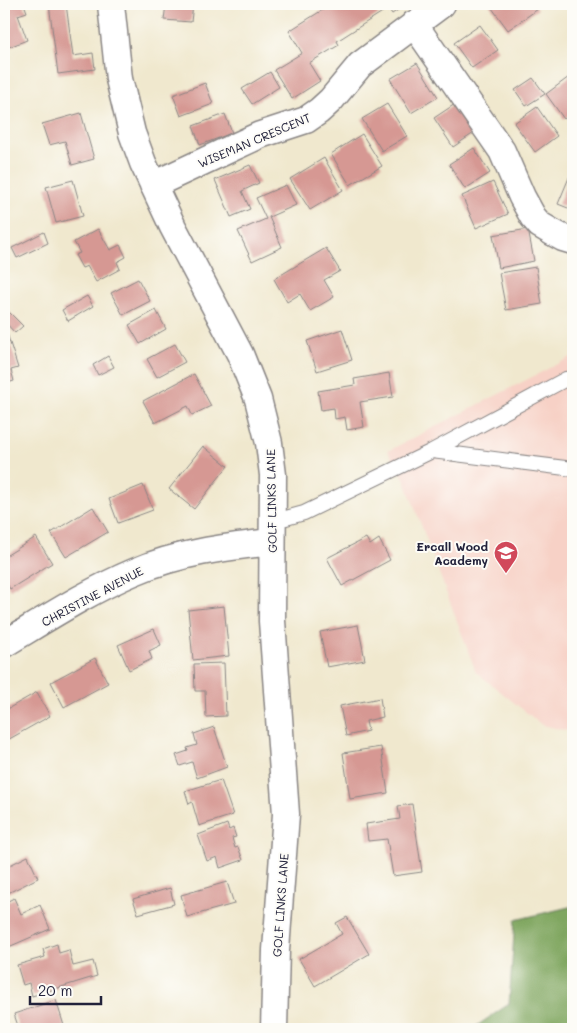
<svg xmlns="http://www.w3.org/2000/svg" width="577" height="1033" font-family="Mali,sans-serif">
  <rect width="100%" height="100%" fill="#fdfcf7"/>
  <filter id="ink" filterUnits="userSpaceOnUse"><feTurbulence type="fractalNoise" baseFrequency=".02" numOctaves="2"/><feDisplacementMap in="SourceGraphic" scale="10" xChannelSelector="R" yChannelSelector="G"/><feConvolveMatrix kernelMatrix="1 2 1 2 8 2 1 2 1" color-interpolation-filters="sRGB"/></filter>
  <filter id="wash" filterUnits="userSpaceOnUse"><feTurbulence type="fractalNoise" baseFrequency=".0096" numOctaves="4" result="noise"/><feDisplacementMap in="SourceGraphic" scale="20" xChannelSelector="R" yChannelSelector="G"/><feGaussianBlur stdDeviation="1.12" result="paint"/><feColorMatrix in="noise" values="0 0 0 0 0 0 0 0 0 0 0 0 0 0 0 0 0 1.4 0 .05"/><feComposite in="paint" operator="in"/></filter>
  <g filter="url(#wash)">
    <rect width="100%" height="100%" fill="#f0e8ce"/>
    <path fill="#f7d1c6" d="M573 356V732L542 725 476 672 403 476 388 451Z"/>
    <path fill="#7fa65e" stroke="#50644c" d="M573 906V1029H472L509 1004 515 920Z"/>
    <g id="blocks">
      <path fill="#d69893" d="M4 4H24L27 12 18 15 27 40 4 49Z
        M49 4H66L73 56 93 53 95 69 58 74Z
        M166 4H193L191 22 164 20Z
        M332 4H383L387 9 337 41 339 45 309 63 320 81 292 99 274 70 302 53 289 31Z
        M385 4H407L392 14Z
        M489 4H534L538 9 508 30Z
        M480 25 498 50 472 68 454 43Z
        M417 63 438 97 411 113 390 79Z
        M270 72 279 87 252 104 242 89Z
        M573 74V112L564 119 546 94Z
        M533 78 545 94 526 106 515 90Z
        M205 83 213 104 181 116 173 95Z
        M387 104 407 136 382 151 362 119Z
        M455 104 474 133 453 147 434 118Z
        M537 107 557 136 535 152 514 123Z
        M81 113 94 159 72 165 65 141 49 145 42 124Z
        M225 114 232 133 200 145 193 126Z
        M362 134 382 166 350 185 331 154Z
        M474 148 490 173 465 189 449 164Z
        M324 158 343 190 310 210 290 179Z
        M250 165 259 183 242 191 250 209 231 217 215 180Z
        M573 168V210L558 204Z
        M73 180 83 216 56 223 46 187Z
        M493 182 508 214 476 228 462 196Z
        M286 185 296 205 269 217 282 247 252 261 238 231 266 219 256 198Z
        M98 229 110 250 120 245 126 257 117 262 120 269 96 282 87 266 82 268 75 255 80 253 74 242Z
        M528 229 534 261 499 268 493 235Z
        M44 232 48 243 17 258 12 248Z
        M326 248 340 271 324 280 334 297 310 311 300 294 287 302 274 279Z
        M536 267 542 304 506 310 499 273Z
        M138 279 150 301 123 315 111 293Z
        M87 296 93 306 68 321 62 310Z
        M7 310 23 326 15 333 4 321V313Z
        M156 310 166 329 140 344 129 325Z
        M4 324 18 368 11 370 14 381 4 384Z
        M342 329 352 360 317 371 307 341Z
        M175 344 185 362 157 377 147 359Z
        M108 356 114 367 98 375 93 365Z
        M389 373 393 397 360 402 364 427 347 430 345 417 335 419 334 408 321 410 318 391 355 385 354 379Z
        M194 374 211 406 192 415 188 406 155 423 143 401Z
        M203 446 228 466 194 509 169 489Z
        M143 485 153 510 118 523 109 499Z
        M93 507 108 532 66 557 51 533Z
        M36 537 52 563 10 589 4 579V557Z
        M366 538 370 545 379 539 390 560 342 586 327 558Z
        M224 606 229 656 193 660 188 610Z
        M358 625 365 660 327 667 320 632Z
        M154 629 161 645 149 651 152 659 129 670 118 645Z
        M95 658 108 683 64 707 51 682Z
        M224 663 226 716 206 717 205 691H195L194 664Z
        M37 692 50 716 4 742V711Z
        M380 698 383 717 366 721 368 731 346 736 340 706Z
        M214 727 227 767 197 778 192 762 180 766 176 755 188 751 187 748 197 745 194 734Z
        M381 747 388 793 350 799 343 753Z
        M221 780 233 815 199 826 192 802 189 804 185 791Z
        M412 804 422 872 393 876 387 839 368 841 366 824 400 819 398 806Z
        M227 824 229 830 233 828 236 837 232 838 235 848 238 847 243 860 220 868 217 857 207 861 198 835Z
        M28 856 38 878 4 895V868Z
        M227 882 234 904 187 917 181 895Z
        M170 888 174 904 138 914 133 899Z
        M14 898 21 914 40 905 50 929 4 949V903Z
        M347 917 369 954 315 986 299 959 342 934 336 923Z
        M57 944 59 953 69 950 73 966 93 961 97 976 32 996 29 983 23 985 17 965 45 957 43 949Z
        M56 1000 65 1029H19L14 1014Z"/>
    </g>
  </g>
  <g filter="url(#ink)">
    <use href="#blocks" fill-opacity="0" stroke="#898584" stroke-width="1"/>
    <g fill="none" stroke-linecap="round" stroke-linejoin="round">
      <defs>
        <path id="service" d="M573 378 566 379 432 451 573 469
          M272 517 286 518 304 513 432 451"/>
        <path id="minor" d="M111 4 119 79 132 133 143 163 173 227 240 354 258 399 269 443 273 475 272 621 286 814 276 950 274 1029
          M414 24 502 151 522 197 533 217 540 225 552 232 563 238 573 241
          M153 185 232 148 260 135 306 120 319 111 331 100 360 65 442 4
          M4 644C46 619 89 591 134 572 177 553 226 547 272 542"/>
      </defs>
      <use href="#service" stroke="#898584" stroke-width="16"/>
      <use href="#minor" stroke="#898584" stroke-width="29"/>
      <use href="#service" stroke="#fff" stroke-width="14"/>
      <use href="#minor" stroke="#fff" stroke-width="26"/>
    </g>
  </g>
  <defs>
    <symbol id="school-pin" viewBox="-11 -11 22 30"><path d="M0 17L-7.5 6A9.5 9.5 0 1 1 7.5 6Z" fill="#d1495b" stroke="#fdfcf7"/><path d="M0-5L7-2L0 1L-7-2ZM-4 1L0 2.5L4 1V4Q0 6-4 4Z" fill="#fff"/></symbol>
  </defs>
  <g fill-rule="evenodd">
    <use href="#school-pin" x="492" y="539" width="28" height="38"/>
  </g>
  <g text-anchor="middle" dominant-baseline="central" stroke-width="4" stroke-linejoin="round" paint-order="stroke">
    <g font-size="12" fill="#22223b" stroke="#fdfcf7">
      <text transform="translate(254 140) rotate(-23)">WISEMAN CRESCENT</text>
      <text transform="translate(271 501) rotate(-91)">GOLF LINKS LANE</text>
      <text transform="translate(92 596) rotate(-28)">CHRISTINE AVENUE</text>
      <text transform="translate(280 905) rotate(-86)">GOLF LINKS LANE</text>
    </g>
    <g font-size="12" font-weight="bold" fill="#22223b" stroke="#fdfcf7" text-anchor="end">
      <text x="488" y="546">Ercall Wood<tspan x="488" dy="14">Academy</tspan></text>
    </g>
  </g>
  <rect width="577" height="1033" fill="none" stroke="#fdfcf7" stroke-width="20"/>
  <path d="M30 996v8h71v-8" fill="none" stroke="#22223b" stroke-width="2.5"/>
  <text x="38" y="996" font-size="15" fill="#22223b" stroke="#fdfcf7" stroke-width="4" paint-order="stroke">20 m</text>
</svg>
